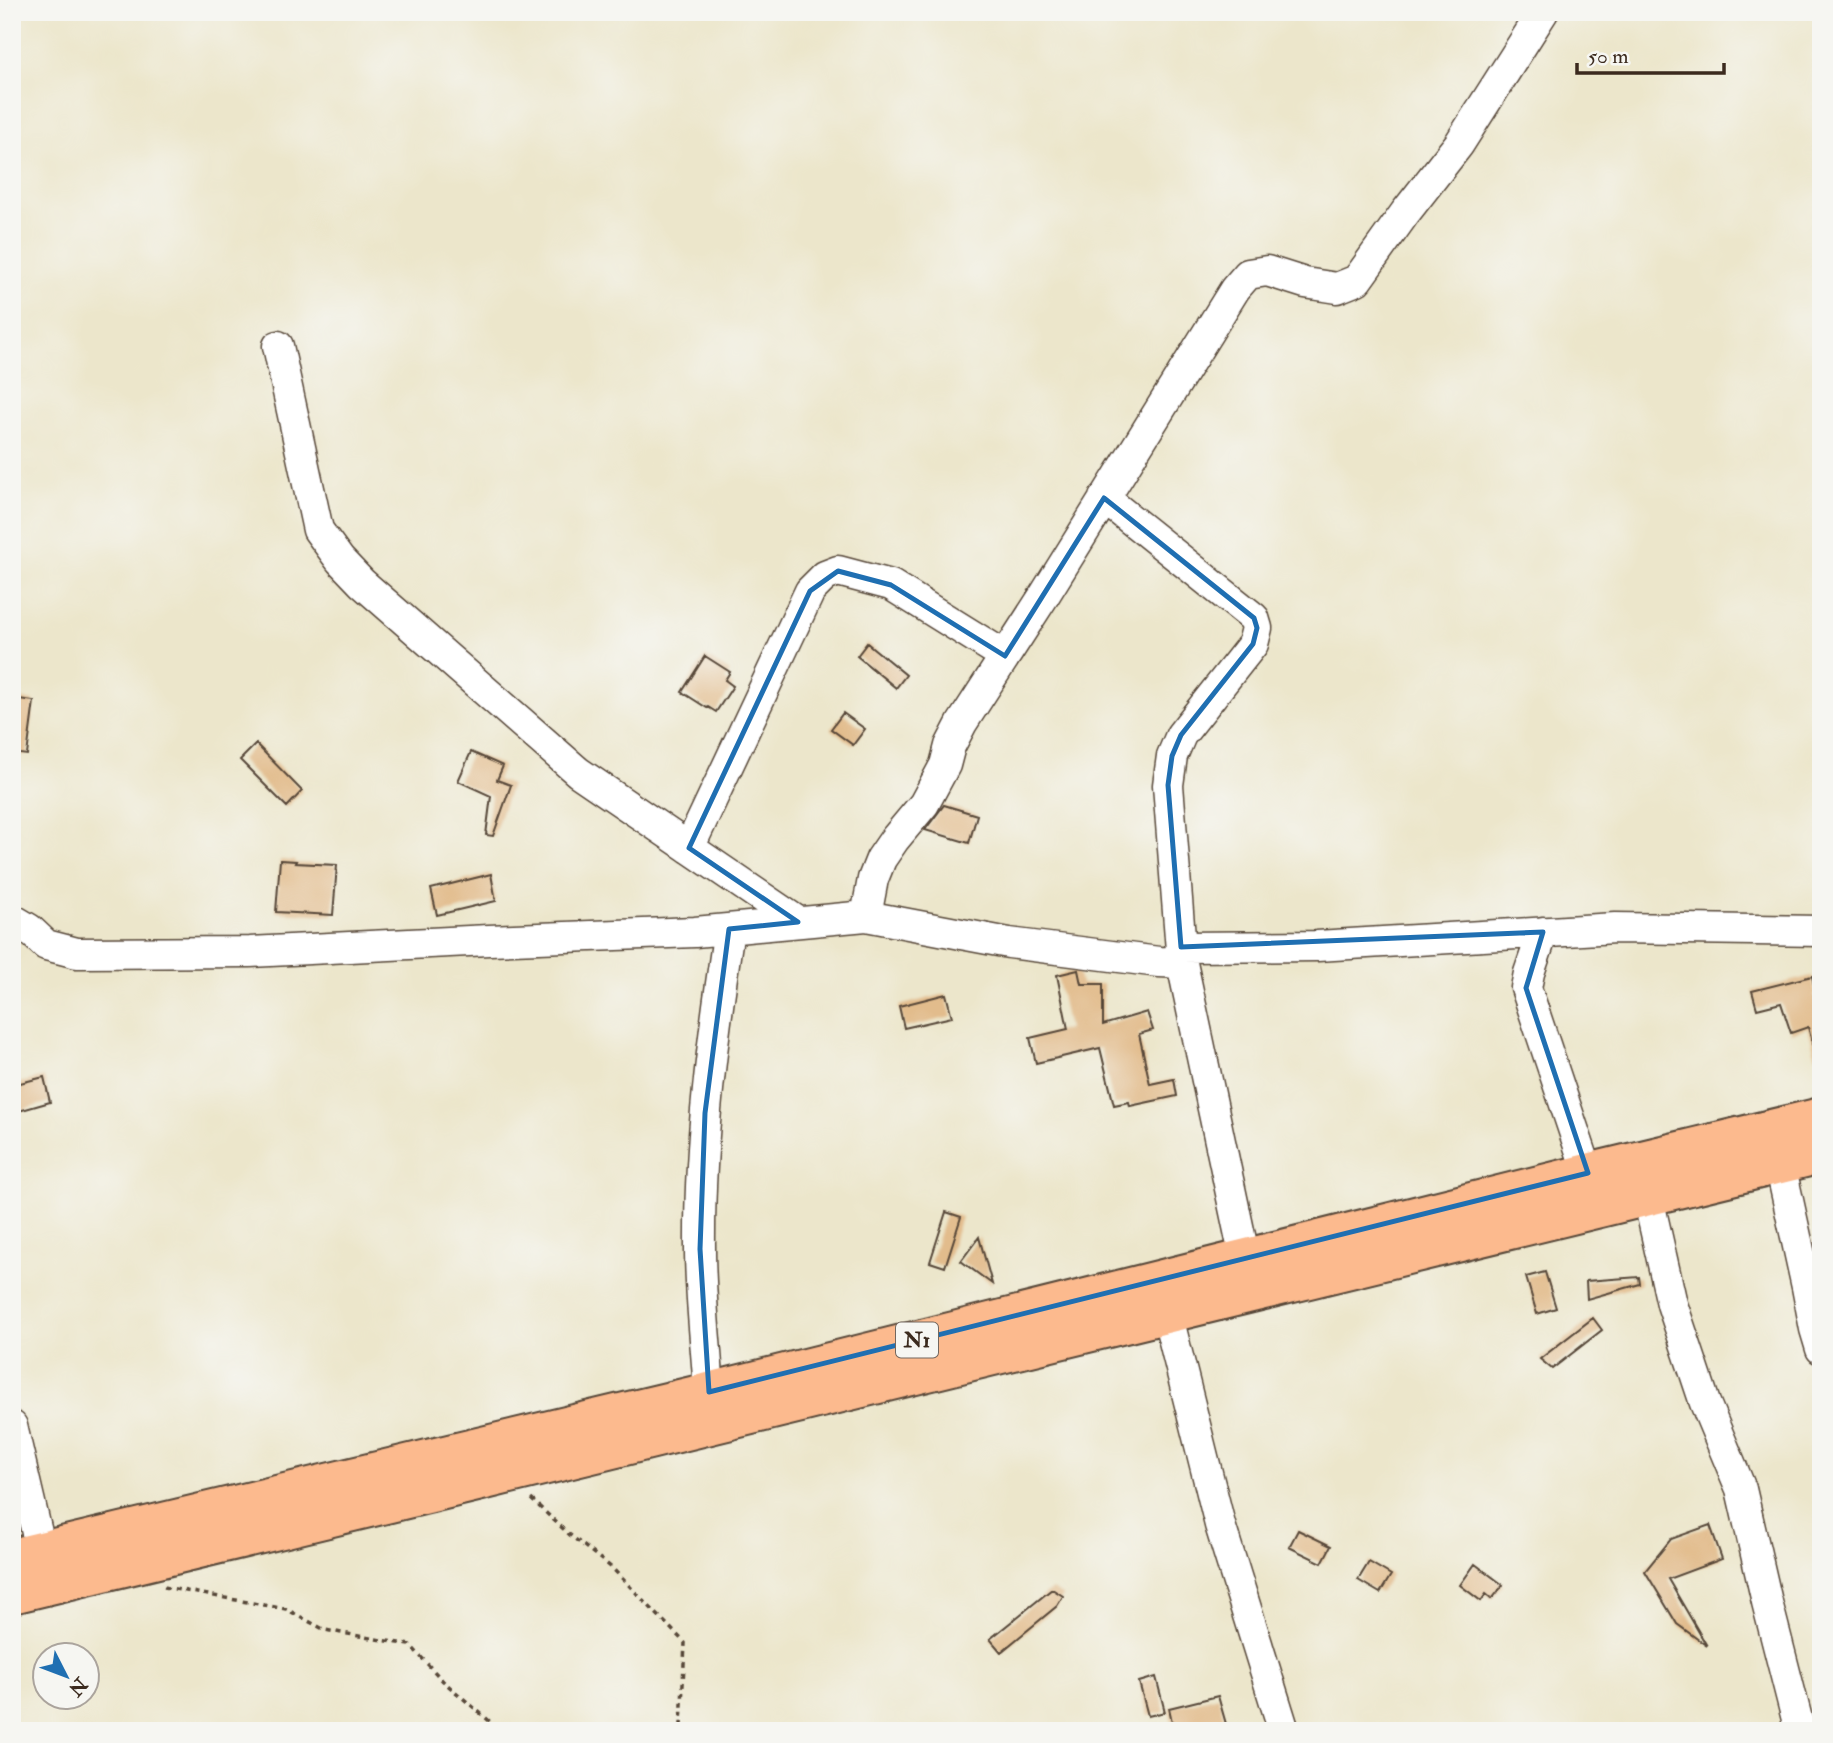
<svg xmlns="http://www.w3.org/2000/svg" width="1833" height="1743" font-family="'IM FELL Double Pica',serif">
  <rect width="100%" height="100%" fill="#f6f6f2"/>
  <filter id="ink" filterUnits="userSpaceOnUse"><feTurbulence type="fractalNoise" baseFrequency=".0143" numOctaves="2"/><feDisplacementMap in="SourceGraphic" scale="14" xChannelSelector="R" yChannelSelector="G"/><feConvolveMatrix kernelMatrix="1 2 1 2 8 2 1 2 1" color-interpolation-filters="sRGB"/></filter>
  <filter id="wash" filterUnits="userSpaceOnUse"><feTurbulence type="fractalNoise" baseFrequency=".00686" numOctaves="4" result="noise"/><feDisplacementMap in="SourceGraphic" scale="28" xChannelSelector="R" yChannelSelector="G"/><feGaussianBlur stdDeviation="1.57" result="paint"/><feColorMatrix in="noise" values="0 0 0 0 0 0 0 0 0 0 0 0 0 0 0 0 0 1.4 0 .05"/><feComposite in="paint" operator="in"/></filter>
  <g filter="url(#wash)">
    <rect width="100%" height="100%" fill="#ece6cb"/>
    <g id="blocks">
      <path fill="#e2bc8c" d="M867 643 906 675 896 688 857 656Z
        M705 656 730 672 725 680 733 686 716 712 708 707 707 708 682 692Z
        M19 699 34 701 27 755 12 753Z
        M843 713 865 729 853 745 831 729Z
        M256 744 302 791 287 807 240 760Z
        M471 752 503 766 497 780 511 785 493 836 486 835 491 796 458 781Z
        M944 805 977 815 969 843 925 830Z
        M280 860 296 861 295 863 337 865 333 915 276 912Z
        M491 874 496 901 437 915 431 889Z
        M1078 970 1081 984H1103V1025L1147 1012 1153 1030 1139 1034 1150 1084 1174 1079 1177 1096 1130 1106 1129 1102 1114 1105 1100 1048 1036 1063 1030 1038 1068 1029 1057 975Z
        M1812 976 1816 994 1814 995 1821 1018V1056L1816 1057 1808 1027 1791 1033 1781 1003 1757 1009 1752 991Z
        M946 994 952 1017 904 1028 899 1006Z
        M44 1077 50 1102 12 1113V1085Z
        M946 1212 961 1217 945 1267 930 1262Z
        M979 1237 992 1284 961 1261Z
        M1545 1272 1556 1308 1537 1314 1526 1277Z
        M1639 1277 1640 1284 1587 1299 1586 1281Z
        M1593 1318 1602 1330 1552 1369 1540 1359Z
        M1710 1525 1722 1559 1668 1579 1707 1646 1677 1624 1645 1571 1671 1539Z
        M1298 1530 1331 1546 1322 1563 1289 1547Z
        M1369 1562 1391 1575 1380 1593 1358 1580Z
        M1475 1564 1503 1585 1492 1599 1486 1594 1481 1601 1460 1585Z
        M1052 1589 1063 1596 1057 1606 1001 1652 990 1639Z
        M1156 1677 1165 1712 1148 1716 1139 1682Z
        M1218 1696 1228 1731H1174L1169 1708Z"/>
    </g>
  </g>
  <g filter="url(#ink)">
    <use href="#blocks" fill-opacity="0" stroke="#564638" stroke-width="2"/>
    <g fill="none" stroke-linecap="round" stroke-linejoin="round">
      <defs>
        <path id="minor" d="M278 346 318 530 340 560 362 583 578 772 798 922
          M1104 498 1254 618 1257 628 1253 644 1181 735 1172 756 1168 785 1182 963
          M689 848 810 591 825 576 838 571 891 585 1005 656
          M866 916 873 879 881 859 894 840 924 804 945 765 950 746 962 723 1042 599 1235 289 1248 274 1267 271 1305 283 1337 288 1357 280 1405 213 1459 144 1543 12
          M12 919 29 929 46 945 77 953 250 952 489 940 695 932 866 916 1009 943 1159 962 1182 963 1245 1259
          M1543 932 1529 973 1526 988 1588 1173
          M1181 947 1317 946 1615 928 1821 931
          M1780 1164 1807 1287 1815 1329 1821 1349
          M1643 1175 1672 1304 1705 1403 1741 1489 1767 1602 1800 1731
          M1162 1293 1220 1525 1284 1731
          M709 1392C706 1344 700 1296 700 1248 699 1141 713 1035 729 929
          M12 1426 41 1550"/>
        <path id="highway" d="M12 1558 709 1392 1588 1173 1821 1117
          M12 1594 481 1481 1821 1154"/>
      </defs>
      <use href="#minor" stroke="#564638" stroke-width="33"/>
      <use href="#highway" stroke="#564638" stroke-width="42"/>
      <path stroke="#564638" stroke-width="3.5" stroke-dasharray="5 5" stroke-linecap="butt" d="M531 1499 570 1535 612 1568 685 1643 681 1725 683 1731
        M164 1587 286 1609 325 1630 410 1645 443 1681 501 1731"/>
      <use href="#minor" stroke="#fff" stroke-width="30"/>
      <use href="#highway" stroke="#fcba8e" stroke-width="38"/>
    </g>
  </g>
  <path fill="none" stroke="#1f6fb2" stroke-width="5" stroke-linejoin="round" d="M1104 498 1254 618 1257 628 1253 644 1181 735 1172 756 1168 785 1181 947 1543 932 1526 988 1588 1173 709 1392 700 1249 705 1113 729 929 798 922 689 848 810 591 838 571 891 585 1005 656Z"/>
  <g text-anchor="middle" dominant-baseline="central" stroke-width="5" stroke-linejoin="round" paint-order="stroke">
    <rect fill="#f6f6f2" stroke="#73675e" stroke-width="2" x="896" y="1322.5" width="42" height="35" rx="5"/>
    <g font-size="21" font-weight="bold" fill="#3b2a1e">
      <text x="917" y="1340">N1</text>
    </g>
  </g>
  <rect width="1833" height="1743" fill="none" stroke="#f6f6f2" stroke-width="42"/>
  <g transform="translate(66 1676) rotate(132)"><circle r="33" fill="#f6f6f2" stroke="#aba49d" stroke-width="2"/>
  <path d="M0-5L12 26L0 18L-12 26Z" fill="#1f6fb2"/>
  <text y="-10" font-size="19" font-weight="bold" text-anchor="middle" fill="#3b2a1e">N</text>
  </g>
  <path d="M1577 63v10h147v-10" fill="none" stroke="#3b2a1e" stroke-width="3.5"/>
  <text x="1588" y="63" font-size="21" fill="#3b2a1e" stroke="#f6f6f2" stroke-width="5" paint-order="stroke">50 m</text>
</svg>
